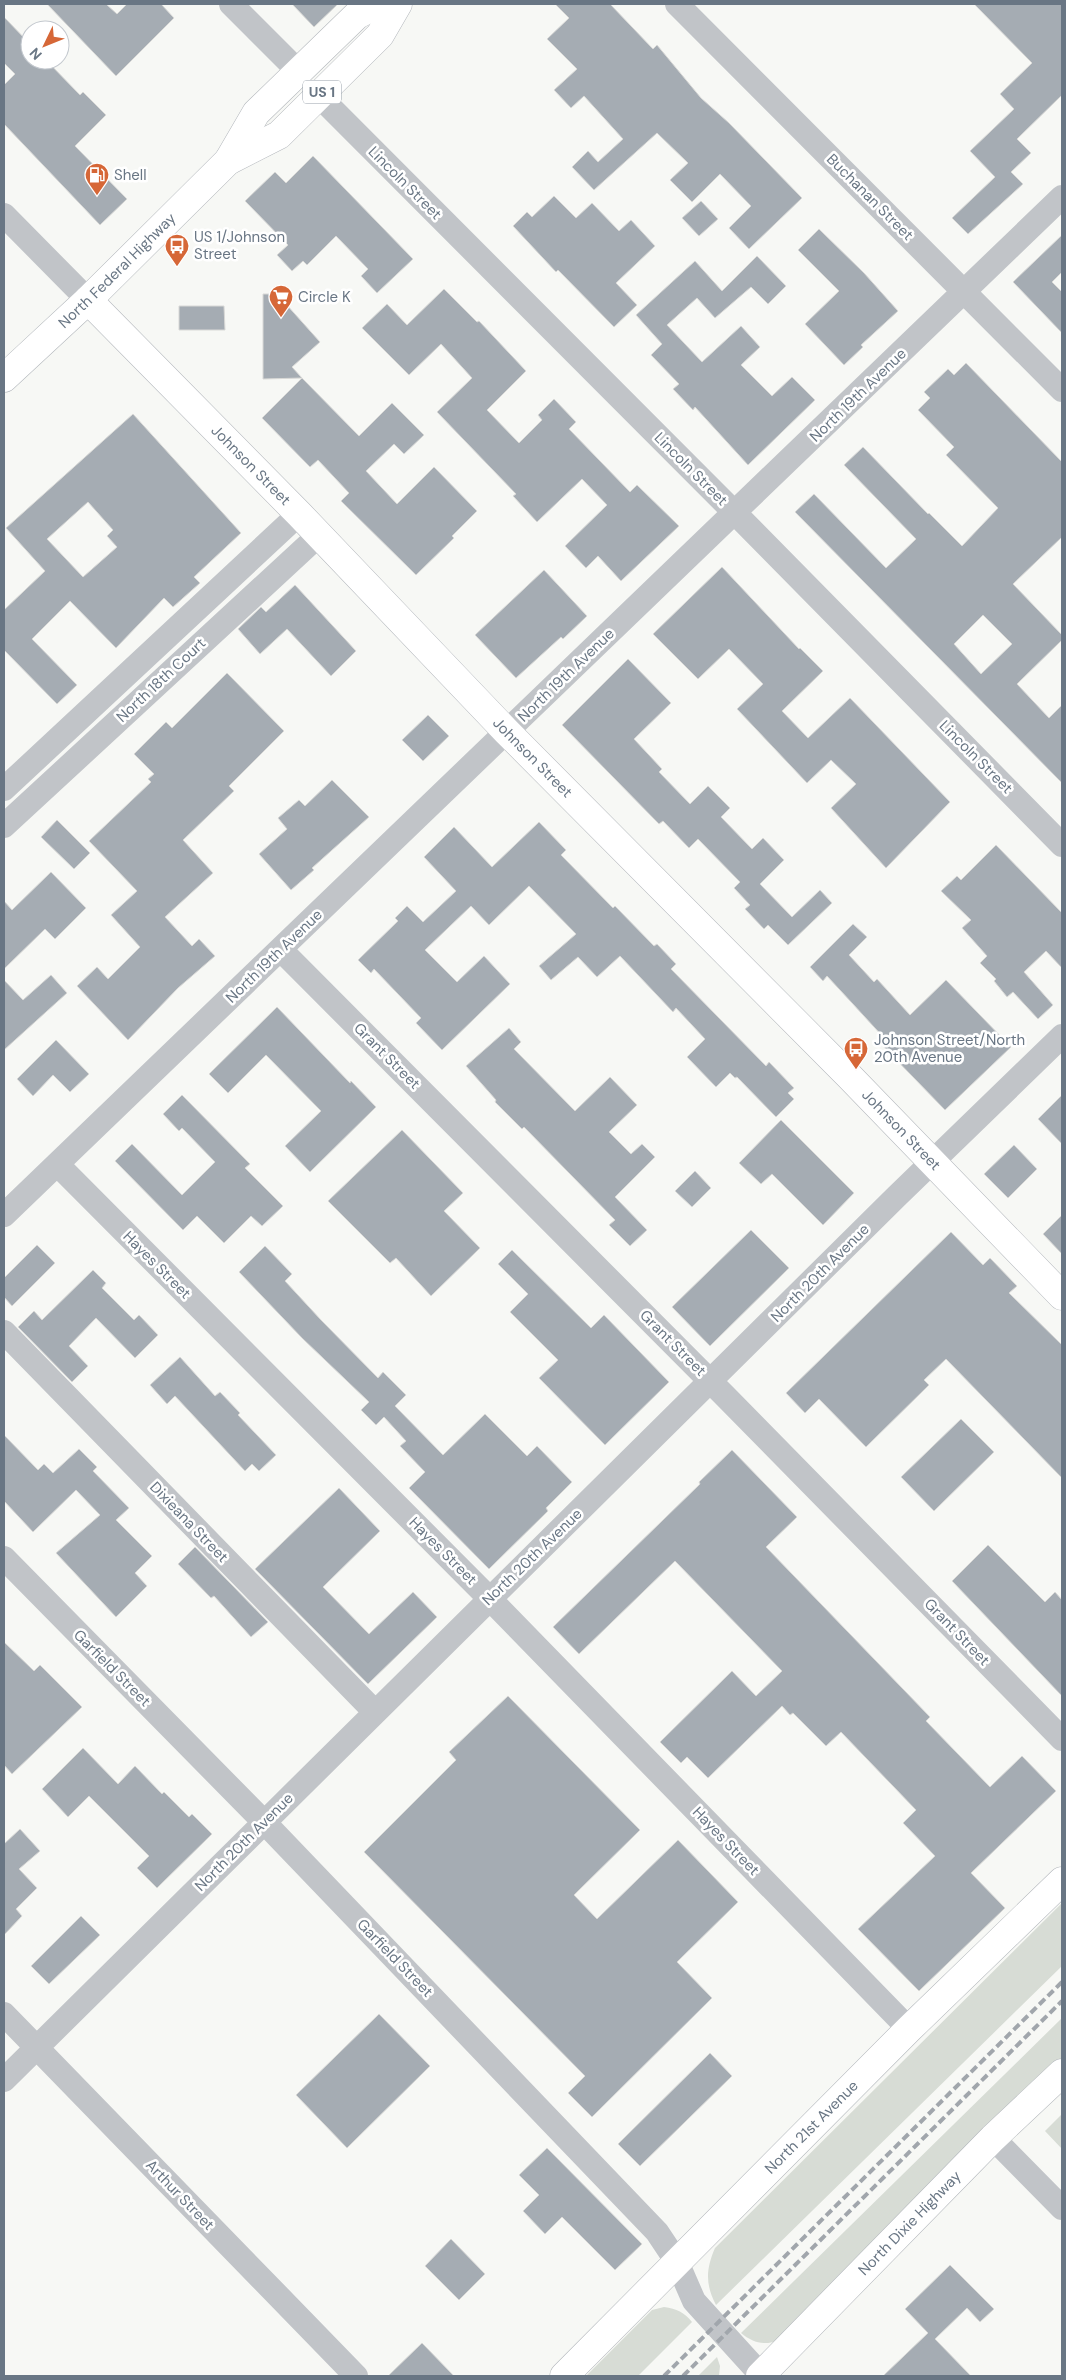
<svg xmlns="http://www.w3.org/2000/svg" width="1066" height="2380" font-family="'DM Sans',sans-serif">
  <rect width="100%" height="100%" fill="#f7f8f5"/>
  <path fill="#d7dcd5" d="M1062 1903V1966L716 2305C705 2284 706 2269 715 2248Z
    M1062 2018V2058L779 2340C765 2346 753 2343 741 2333Z
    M1062 2114V2149L1045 2131Z
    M664 2307C677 2309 684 2312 692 2322L638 2376H586L652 2310Z
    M717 2357 720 2366 719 2376H698Z"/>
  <path fill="#a5acb3" stroke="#d9d9d7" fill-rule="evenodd" d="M47 4H106L117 14 127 4H161L174 18 116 76Z
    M292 4H338L314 27Z
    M555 4H610L653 49 657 45 701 98 729 123 802 198 749 249 729 228 751 206 720 174 692 202 670 180 688 163 657 133 594 190 572 167 588 151 598 162 623 139 584 96 571 108 554 90 577 69 547 39 569 18Z
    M974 4H1062V95L1017 139 1031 153 1011 172 1023 184 968 234 952 218 995 177 970 151 1014 109 1000 94 1032 63Z
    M4 17 30 44V60H46L80 95 83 92 106 115 75 146 127 199 100 225 4 124V85L15 74 4 63Z
    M313 156 413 259 377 293 361 276 368 269 336 236 307 265 303 261 292 271 277 255 288 245 245 201 275 172 286 183Z
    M554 196 576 218 592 203 619 231 631 220 655 246 616 283 637 305 614 327 558 270 556 272 513 226 527 212 532 217Z
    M701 201 718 219 699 236 682 218Z
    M819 229 864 273 898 311 861 345 863 347 844 365 805 324 839 291 798 250Z
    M1062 235V272L1052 282 1062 292V333L1013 282Z
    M757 256 786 286 768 304 751 287 715 318 697 298 667 325 702 362 741 326 760 347 741 365 772 396 792 377 815 400 748 465 695 407 693 410 673 389 679 384 651 355 662 344 636 315 695 261 722 291Z
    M444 289 477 322 479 321 526 371 487 410 519 443 542 420 538 415 554 399 576 422 569 429 630 492 637 485 679 526 621 581 598 556 586 568 565 546 607 505 582 479 537 522 513 496 516 494 437 412 472 378 441 344 409 375 362 328 387 304 407 325Z
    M263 294H277L320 342 292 367 302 378 263 379Z
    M179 306H224L225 330H179Z
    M966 363 1062 462V537L1013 584 1062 635V640L1017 684 1049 718 1062 705V783L795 512 814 494 886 568 916 539 844 465 863 447 928 514 929 513 962 546 998 508 946 455 954 447 918 410 930 398 924 392 948 369 954 375ZM983 615 1012 644 981 674 954 644Z
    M302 378 359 436 392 403 424 435 404 454 394 444 366 471 397 504 434 467 477 511 452 536 454 538 416 575 341 501 349 493 318 460 310 467 262 418Z
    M133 414 241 533 194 577 200 583 173 607 164 598 116 648 70 601 32 639 77 685 57 704 4 650V610L45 571 6 528ZM88 502 113 530 107 536 117 547 83 577 47 539Z
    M722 567 799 649 800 648 823 671 782 711 808 738 850 698 950 802 886 868 831 808 856 784 831 760 807 783 737 709 763 684 729 649 698 679 653 634Z
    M544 570 587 616 563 639 561 637 516 678 475 635Z
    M295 585 356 651 331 676 287 629 260 654 238 629 261 607 266 612Z
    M628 659 671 703 634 739 662 769 659 772 690 804 708 786 730 808 721 817 752 849 763 838 784 860 760 884 792 917 820 890 832 903 788 945 768 925 764 929 745 909 750 905 734 888 740 882 698 839 689 848 663 821 659 824 562 725Z
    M227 673 284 731 229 786 234 791 183 840 213 873 165 917 192 946 199 939 215 956 178 988 128 1040 77 986 97 967 108 979 140 947 111 915 137 891 89 841 151 782 148 779 154 774 134 754 166 722 172 728Z
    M428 715 449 736 423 761 402 740Z
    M332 780 369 817 312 868 314 870 291 890 259 854 287 829 278 818 299 800 305 806Z
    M57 820 90 853 74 869 41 837Z
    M539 822 566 850 561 855 613 908 615 906 654 946 657 944 676 964 671 969 766 1066 769 1062 794 1088 788 1093 794 1099 776 1117 737 1077 735 1078 730 1073 716 1087 687 1057 705 1039 676 1008 673 1012 620 956 597 977 578 957 551 980 539 966 576 934 529 886 489 925 471 906 425 950 457 982 484 956 510 984 442 1050 416 1023 421 1018 374 969 371 973 358 960 398 921 395 918 407 906 423 922 456 891 424 857 454 827 492 867Z
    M996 845 1062 913V968L1046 951 1024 972 1053 1005 1038 1019 1013 992 1007 997 994 981 996 979 980 963 987 956 962 928 971 920 941 891 957 876 961 880Z
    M51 872 86 908 55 939 45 929 4 969V901L12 910Z
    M853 924 867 937 849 955 874 982 877 979 910 1015 946 980 1011 1047 945 1110 880 1043 885 1039 852 1003 827 976 823 981 810 967Z
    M51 975 67 993 4 1050V980L23 1000Z
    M277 1007 350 1083 351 1081 376 1107 310 1172 285 1146 321 1111 266 1055 228 1093 209 1074Z
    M509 1028 521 1042 514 1049 575 1111 610 1077 637 1105 609 1132 631 1154 642 1144 655 1157 615 1197 647 1230 630 1246 609 1225 615 1220 524 1127 522 1129 495 1102 496 1100 466 1066Z
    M56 1040 89 1074 70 1092 53 1075 33 1096 17 1079Z
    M182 1095 250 1164 245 1168 283 1206 262 1226 251 1216 224 1243 197 1216 183 1230 115 1161 132 1144 182 1195 215 1162 182 1128 179 1131 163 1114Z
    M1062 1095V1144L1038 1119Z
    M781 1120 854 1193 823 1225 772 1174 761 1184 739 1163Z
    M402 1130 463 1193 444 1211 480 1248 431 1296 396 1258 390 1263 328 1201Z
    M1014 1145 1037 1169 1008 1198 984 1174Z
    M695 1171 711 1188 692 1207 675 1191Z
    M1062 1215V1254L1043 1234Z
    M751 1230 789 1268 710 1346 672 1307Z
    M951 1232 983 1265 990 1258 1017 1286 1009 1293 1062 1345V1478L946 1359 924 1380 929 1385 866 1447 819 1399 805 1413 786 1393Z
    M37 1245 55 1263 12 1306 4 1297V1278Z
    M265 1246 292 1274 285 1281 321 1320 378 1378 383 1372 406 1395 395 1406 443 1455 485 1414 527 1456 537 1446 572 1482 546 1508 548 1511 489 1569 409 1488 425 1472 400 1446 406 1441 384 1417 376 1425 361 1410 369 1402 302 1338 239 1272Z
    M512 1250 591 1328 604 1315 669 1382 605 1445 539 1378 558 1360 510 1312 528 1294 498 1264Z
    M93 1270 106 1283 102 1288 134 1320 139 1315 158 1335 135 1358 96 1318 69 1346 88 1366 72 1382 18 1327 34 1311 42 1320Z
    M180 1357 215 1396 220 1392 240 1413 238 1415 276 1455 259 1471 252 1464 245 1471 175 1396 167 1404 150 1385Z
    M961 1419 994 1452 934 1511 901 1477Z
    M4 1435 38 1470 44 1464 53 1473 79 1449 97 1467 93 1471 129 1508 116 1520 152 1556 135 1573 147 1586 116 1617 56 1553 100 1515 76 1490 33 1532 4 1501Z
    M732 1450 797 1517 766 1547 930 1717 926 1721 990 1787 1022 1756 1056 1791 971 1873 1005 1908 919 1991 858 1929 935 1856 903 1823 916 1810 841 1732 826 1746 793 1713 790 1715 782 1706 708 1778 687 1757 681 1763 660 1742 732 1671 756 1696 782 1671 675 1561 579 1654 553 1627 700 1484 699 1482Z
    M339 1488 380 1531 323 1587 369 1634 413 1592 437 1617 368 1684 255 1569Z
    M988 1545 1045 1602 1055 1592 1062 1600V1696L952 1581Z
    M195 1547 268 1622 251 1637 214 1596 211 1598 178 1564Z
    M4 1642 34 1671 40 1665 82 1707 12 1774 4 1765Z
    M508 1696 640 1830 574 1895 597 1919 678 1840 738 1902 677 1962 712 1998 592 2117 568 2093 585 2076 364 1852 456 1760 449 1752Z
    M83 1748 118 1784 135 1766 162 1794 164 1792 189 1817 192 1814 212 1834 157 1888 137 1868 149 1856 89 1796 68 1817 42 1789Z
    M20 1829 40 1851 19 1869 37 1888 16 1909 22 1916 4 1935V1844Z
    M81 1916 100 1935 49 1984 31 1966Z
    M379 2014 430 2066 347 2148 296 2095Z
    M710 2053 732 2076 640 2166 618 2144Z
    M547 2148 642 2244 615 2270 562 2217 545 2234 523 2211 539 2195 519 2175Z
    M451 2239 485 2274 459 2300 425 2266Z
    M950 2265 994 2309 980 2322 967 2308 935 2339 971 2376H883L928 2333 905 2309Z
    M422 2343 454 2376H388Z"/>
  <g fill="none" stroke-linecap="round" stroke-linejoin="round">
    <defs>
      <g id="secondary">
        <path id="s1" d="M88 300 299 514 507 732 849 1076 1062 1296"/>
      </g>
      <g id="primary">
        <path d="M228 161 279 135 380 35 398 4"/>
        <path id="s2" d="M4 378 88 300 228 161 256 113 357 15 378 4"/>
        <path id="s3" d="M564 2376 909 2029 1062 1881"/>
        <path id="s4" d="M760 2376 993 2138 1062 2073"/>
      </g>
    </defs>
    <use href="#secondary" stroke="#b4b8bd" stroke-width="29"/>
    <use href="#primary" stroke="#b2b6bb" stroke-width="29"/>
    <path stroke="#c1c4c8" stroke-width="24" d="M231 4 299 72
      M677 4 1062 390
      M319 96 735 513 1062 845
      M4 215 88 300
      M4 789 299 514
      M4 826 319 535
      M281 950 726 1397 1062 1739
      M57 1164 489 1598 909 2029
      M4 1215 1062 197
      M4 1332 375 1712
      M4 1558 264 1822 657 2232 677 2262 694 2301 762 2376
      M4 2014 356 2376
      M4 2080 897 1196 1062 1036
      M993 2138 1062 2208"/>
    <use href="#secondary" stroke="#fff" stroke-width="28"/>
    <use href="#primary" stroke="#fff" stroke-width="28"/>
    <path stroke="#a1a6ac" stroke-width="4" stroke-dasharray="8 4" stroke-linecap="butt" d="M664 2376 1062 1982
      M683 2376 1062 2001"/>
  </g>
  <defs>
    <symbol id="fuel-pin" viewBox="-11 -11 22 30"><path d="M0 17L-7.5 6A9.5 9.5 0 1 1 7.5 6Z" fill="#d66737" stroke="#fff"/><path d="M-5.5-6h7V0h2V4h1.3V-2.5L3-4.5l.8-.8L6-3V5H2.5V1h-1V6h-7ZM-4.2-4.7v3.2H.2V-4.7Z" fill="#fff"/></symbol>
    <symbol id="bus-pin" viewBox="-11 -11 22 30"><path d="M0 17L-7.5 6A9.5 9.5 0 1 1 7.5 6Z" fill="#d66737" stroke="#fff"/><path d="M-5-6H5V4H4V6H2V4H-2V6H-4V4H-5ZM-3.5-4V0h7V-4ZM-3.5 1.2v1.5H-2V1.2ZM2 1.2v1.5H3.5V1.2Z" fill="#fff"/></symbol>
    <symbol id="supermarket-pin" viewBox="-11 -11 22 30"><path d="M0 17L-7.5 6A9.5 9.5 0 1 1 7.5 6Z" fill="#d66737" stroke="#fff"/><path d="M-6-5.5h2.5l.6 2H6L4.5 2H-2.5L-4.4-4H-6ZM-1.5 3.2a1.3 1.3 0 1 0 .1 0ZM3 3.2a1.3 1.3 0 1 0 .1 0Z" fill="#fff"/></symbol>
  </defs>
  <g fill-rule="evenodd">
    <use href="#fuel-pin" x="83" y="161" width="28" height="38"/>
    <use href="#bus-pin" x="163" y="232" width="28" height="38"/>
    <use href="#supermarket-pin" x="267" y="283" width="28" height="38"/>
    <use href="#bus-pin" x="842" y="1035" width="28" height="38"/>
  </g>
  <g text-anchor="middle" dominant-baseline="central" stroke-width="5" stroke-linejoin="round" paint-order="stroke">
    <rect fill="#fff" stroke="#969fa9" stroke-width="1" x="303" y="80.5" width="38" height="23" rx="4"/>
    <g font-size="14" font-weight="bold" fill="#697684">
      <text x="322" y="92">US 1</text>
    </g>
    <g font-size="15" fill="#697684" stroke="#fff" text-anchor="start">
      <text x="114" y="175">Shell</text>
      <text x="194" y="237">US 1/Johnson<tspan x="194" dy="17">Street</tspan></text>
      <text x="298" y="297">Circle K</text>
      <text x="874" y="1040">Johnson Street/North<tspan x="874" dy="17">20th Avenue</tspan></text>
    </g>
    <g font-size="15" fill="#697684" stroke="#fff">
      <text transform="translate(405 183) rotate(45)">Lincoln Street</text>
      <text transform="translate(870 197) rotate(45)">Buchanan Street</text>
      <text stroke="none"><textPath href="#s2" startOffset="156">North Federal Highway</textPath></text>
      <text transform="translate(858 395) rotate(-44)">North 19th Avenue</text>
      <text stroke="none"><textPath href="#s1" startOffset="232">Johnson Street</textPath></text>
      <text transform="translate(691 469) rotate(45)">Lincoln Street</text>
      <text transform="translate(566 675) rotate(-44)">North 19th Avenue</text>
      <text transform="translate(161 680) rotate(-43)">North 18th Court</text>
      <text stroke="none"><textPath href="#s1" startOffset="638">Johnson Street</textPath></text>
      <text transform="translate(976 757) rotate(45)">Lincoln Street</text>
      <text transform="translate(274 956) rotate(-44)">North 19th Avenue</text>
      <text transform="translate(387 1056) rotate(45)">Grant Street</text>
      <text stroke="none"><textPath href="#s1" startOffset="1162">Johnson Street</textPath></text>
      <text transform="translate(157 1265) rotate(45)">Hayes Street</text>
      <text transform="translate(820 1273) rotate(-45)">North 20th Avenue</text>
      <text transform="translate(673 1343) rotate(45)">Grant Street</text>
      <text transform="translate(189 1522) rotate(46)">Dixieana Street</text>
      <text transform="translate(443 1551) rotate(45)">Hayes Street</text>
      <text transform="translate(532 1557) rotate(-44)">North 20th Avenue</text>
      <text transform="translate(957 1632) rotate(46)">Grant Street</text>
      <text transform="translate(112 1668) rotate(45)">Garfield Street</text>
      <text transform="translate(726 1841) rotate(46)">Hayes Street</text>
      <text transform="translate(244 1842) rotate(-45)">North 20th Avenue</text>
      <text transform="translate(395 1958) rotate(46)">Garfield Street</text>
      <text stroke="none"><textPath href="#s3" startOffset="351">North 21st Avenue</textPath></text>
      <text transform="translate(180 2195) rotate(46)">Arthur Street</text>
      <text stroke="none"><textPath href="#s4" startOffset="214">North Dixie Highway</textPath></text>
    </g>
  </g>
  <rect width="1066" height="2380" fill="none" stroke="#697684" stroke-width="10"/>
  <g transform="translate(45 45) rotate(227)"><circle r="24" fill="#ffffff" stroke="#c3c8ce"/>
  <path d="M0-4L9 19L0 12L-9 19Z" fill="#d66737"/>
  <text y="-8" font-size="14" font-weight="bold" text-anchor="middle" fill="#697684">N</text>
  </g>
</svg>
